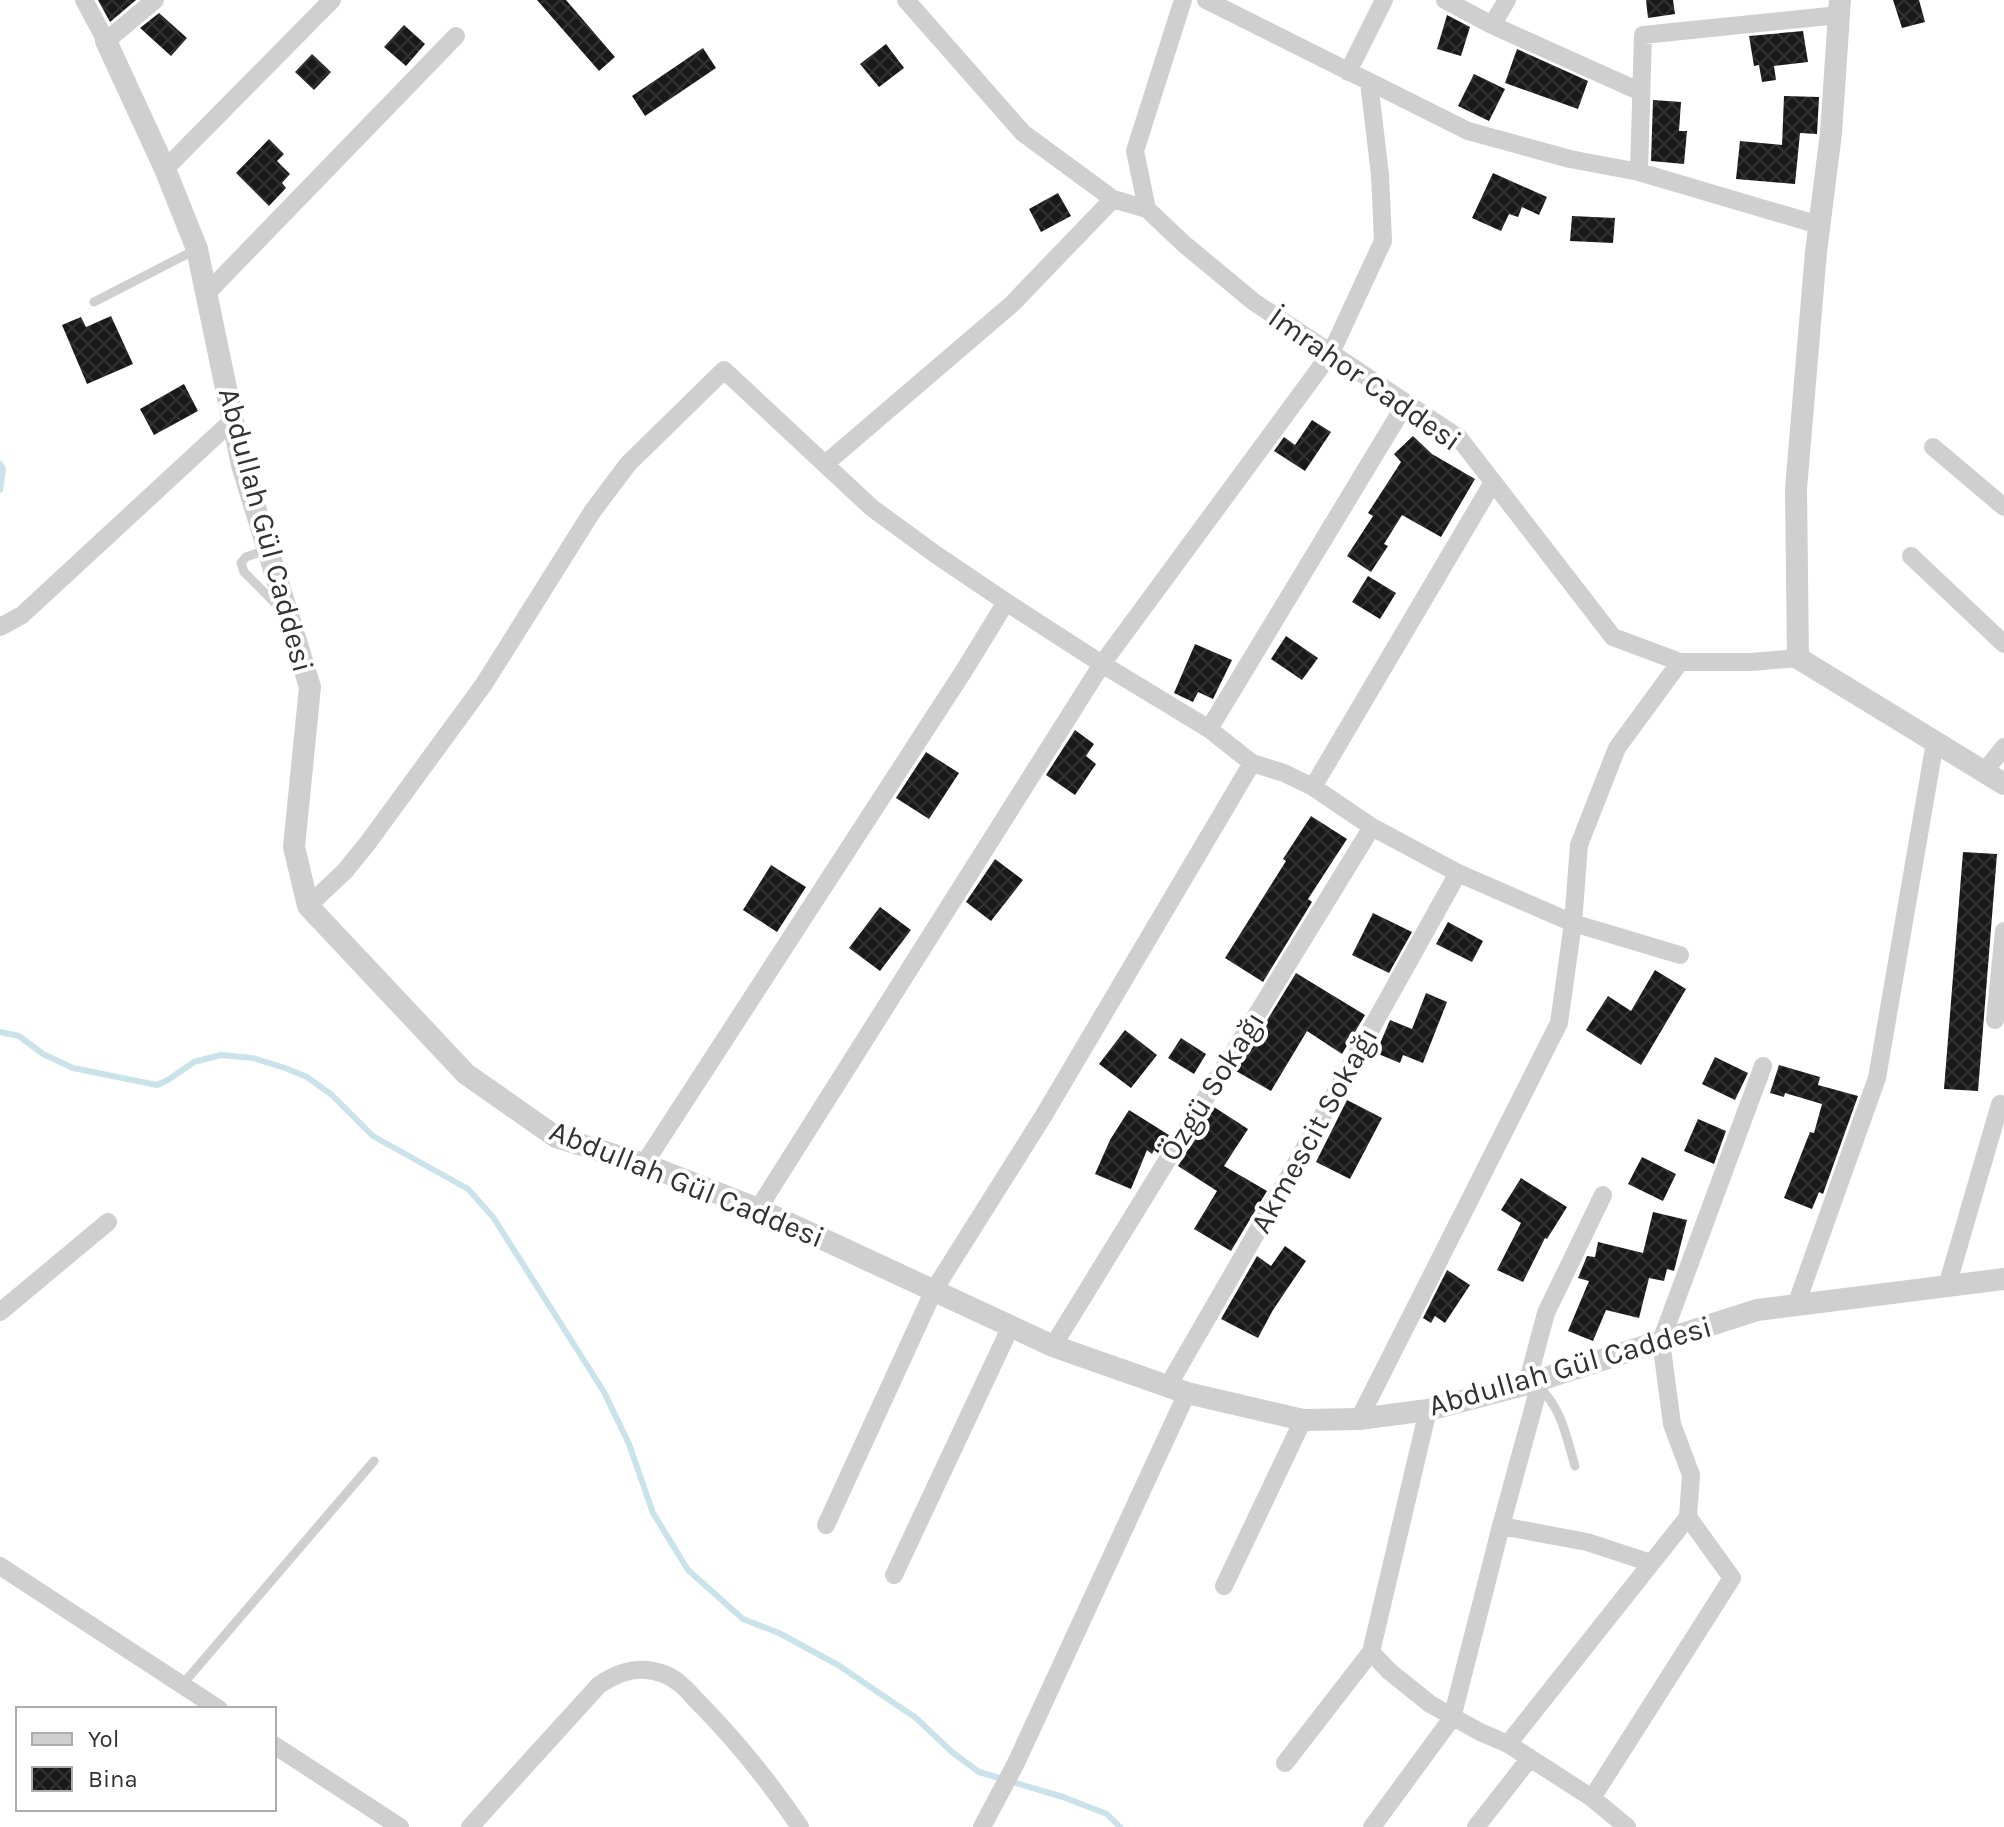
<svg xmlns="http://www.w3.org/2000/svg" width="2004" height="1827" font-family="Karla,sans-serif">
  <defs>
    <pattern id="building-cross-hatch" width="8" height="8" patternUnits="userSpaceOnUse" patternTransform="scale(2)"><rect width="8" height="8" fill="#191919"/><path d="M0 0l8 8M0 8l8-8" fill="none" stroke="#323232"/></pattern>
  </defs>
  <rect width="100%" height="100%" fill="#fff"/>
  <g fill="none" stroke-linecap="round" stroke-linejoin="round">
    <path stroke="#cae3eb" stroke-width="6" d="M0 464 3 469 0 490
      M0 1032 19 1036 43 1054 73 1068 157 1085 168 1080 194 1062 221 1055 253 1058 285 1068 307 1077 332 1095 373 1136 468 1189 493 1217 604 1392 629 1444 653 1513 688 1570 743 1619 779 1633 838 1665 916 1718 952 1752 979 1772 1063 1797 1107 1814 1120 1827"/>
  </g>
  <path fill="url(#building-cross-hatch)" d="M98 0H136L110 22Z
    M537 0H566L615 57 599 71Z
    M1646 0H1673L1675 14 1648 18Z
    M1893 0H1919L1925 22 1902 28Z
    M159 13 187 38 171 56 140 28Z
    M1447 15 1470 27 1461 56 1437 49Z
    M404 25 425 44 406 66 384 47Z
    M1803 31 1808 62 1774 66 1776 80 1762 82 1759 65 1754 66 1749 36Z
    M886 44 904 68 879 87 860 64Z
    M703 48 716 68 645 116 632 96Z
    M1517 49 1588 81 1578 109 1505 83Z
    M312 54 331 72 314 90 295 72Z
    M1474 74 1505 89 1489 121 1458 106Z
    M1784 96 1819 97 1817 134 1800 133 1795 184 1736 179 1740 141 1782 145Z
    M1653 100 1681 102 1679 131H1687L1684 164 1651 161Z
    M269 139 284 154 277 161 290 174 282 183 286 188 269 206 236 173Z
    M1493 173 1547 197 1539 215 1522 207 1518 217 1509 214 1501 231 1472 218Z
    M1058 193 1071 216 1041 232 1029 209Z
    M1572 216 1615 218 1613 243 1570 241Z
    M111 316 133 364 87 384 62 325 81 317 86 327Z
    M184 384 198 411 154 435 140 409Z
    M1312 420 1331 432 1305 471 1274 451 1284 437 1295 445Z
    M1413 436 1432 454 1475 479 1441 537 1402 515 1384 544 1388 546 1371 572 1347 556 1373 516 1368 513 1401 462 1394 454Z
    M1368 576 1396 593 1380 619 1352 602Z
    M1286 636 1318 658 1302 680 1271 659Z
    M1195 644 1232 660 1213 699 1198 692 1193 702 1174 693Z
    M1075 730 1094 744 1086 756 1096 764 1075 795 1046 775Z
    M926 752 959 773 929 819 896 798Z
    M1311 816 1347 839 1308 899 1312 902 1263 982 1225 958 1286 861 1283 859Z
    M1963 852 1997 854 1978 1091 1944 1089Z
    M995 859 1023 880 991 921 966 902Z
    M771 865 806 887 777 932 743 910Z
    M880 907 911 930 880 971 849 948Z
    M1373 913 1412 932 1389 973 1352 955Z
    M1448 922 1483 941 1472 962 1436 944Z
    M1655 970 1686 989 1641 1065 1586 1030 1608 996 1631 1011Z
    M1296 973 1365 1015 1342 1054 1307 1031 1271 1091 1236 1071Z
    M1426 993 1447 1002 1423 1063 1403 1055 1400 1063 1376 1053 1390 1020 1412 1029Z
    M1125 1030 1157 1055 1131 1088 1099 1064Z
    M1181 1038 1206 1054 1194 1074 1168 1058Z
    M1715 1057 1748 1073 1735 1100 1702 1084Z
    M1779 1065 1820 1077 1818 1085 1858 1096 1823 1194 1819 1192 1812 1209 1784 1198 1810 1132 1814 1133 1822 1104 1785 1093 1784 1097 1770 1093Z
    M1347 1100 1382 1118 1350 1179 1316 1162Z
    M1214 1107 1248 1129 1224 1166 1267 1191 1231 1251 1194 1229 1217 1191 1178 1166Z
    M1129 1110 1169 1135 1158 1153 1154 1150 1152 1154 1147 1150 1131 1189 1095 1174 1110 1140Z
    M1698 1119 1726 1131 1714 1164 1684 1151Z
    M1642 1157 1676 1174 1663 1201 1628 1184Z
    M1521 1178 1567 1207 1547 1239 1545 1238 1523 1282 1497 1270 1521 1223 1501 1210Z
    M1653 1212 1687 1220 1674 1271 1667 1269 1664 1281 1649 1278 1639 1318 1606 1310 1593 1341 1568 1331 1589 1281 1578 1278 1587 1256 1595 1257 1598 1242 1643 1253Z
    M1285 1246 1306 1261 1273 1310 1258 1338 1221 1319 1257 1256 1271 1266Z
    M1447 1270 1470 1285 1445 1323 1435 1316 1431 1323 1423 1318Z"/>
  <g fill="none" stroke-linecap="round" stroke-linejoin="round">
    <path stroke="#cfcfcf" stroke-width="9" d="M94 302 195 250
      M266 550 246 557 241 563 244 572 280 608
      M1539 1387C1562 1409 1566 1436 1575 1466
      M182 1685 374 1461"/>
    <path stroke="#cfcfcf" stroke-width="18" d="M84 0 106 41 155 0
      M906 0 1023 133 1113 199 1147 209 1184 244 1254 302 1459 438 1613 637 1680 662H1751L1798 658
      M1206 0 1468 131 1570 159 1639 172 1819 225
      M1445 0 1492 25 1641 92
      M1492 25 1507 0
      M1348 72 1384 0
      M165 169 332 0
      M1639 172 1643 35 1839 15
      M1147 209 1135 151 1183 0
      M206 294 456 36
      M1933 447 2004 507
      M825 464 1012 304 1113 199
      M1911 556 2004 644
      M0 627 22 615 233 420
      M1209 729 1406 403
      M1984 772 2004 747
      M1313 787 1493 482
      M308 906 345 871 367 844 484 684 592 512 628 464 724 370 872 508 935 554 1006 602 1102 664 1209 729 1252 763 1284 773 1313 787 1372 827 1458 873 1573 923 1680 955
      M1995 1020 2004 931
      M644 1164 965 669 1006 602
      M758 1209 1102 664 1331 353 1383 241 1380 175 1369 82
      M1947 1286 2000 1104
      M1796 1305 1877 1078 1935 742
      M0 1312 108 1222
      M1053 1346 1372 827
      M1527 1384 1546 1313 1603 1195
      M1168 1386 1288 1178 1458 873
      M1359 1419 1559 1023 1573 923 1579 845 1617 748 1680 662
      M826 1525 934 1290 1044 1115 1252 763
      M1501 1526 1587 1542 1651 1563
      M0 1566 219 1709
      M894 1575 1011 1326
      M1224 1586 1303 1420
      M1371 1652 1389 1671 1430 1704 1480 1732 1508 1744 1592 1798 1627 1827
      M1508 1744 1688 1517 1691 1475 1672 1424 1661 1341 1763 1066
      M274 1745 400 1827
      M1285 1763 1371 1652 1428 1410
      M1592 1798 1732 1578 1688 1517
      M470 1827 599 1685C619 1671 641 1665 664 1674 680 1680 690 1694 702 1706 738 1743 771 1784 800 1827
      M982 1827 1016 1763 1187 1393
      M1372 1827 1452 1718 1501 1526 1539 1387 1538 1381
      M1476 1827 1530 1758"/>
    <path stroke="#cfcfcf" stroke-width="22" d="M1840 0 1831 133 1816 252 1796 489 1798 658 2004 784
      M106 41 165 169 197 249 242 465 310 687 294 847 308 906 466 1074 556 1137 644 1164 758 1209 1053 1346 1187 1393 1303 1420 1359 1419 1428 1410 1527 1384 1757 1310 2004 1279"/>
  </g>
  <g text-anchor="middle" dominant-baseline="central" stroke-width="8" stroke-linejoin="round" paint-order="stroke">
    <g font-size="30" fill="#323232" stroke="#fff">
      <text transform="translate(1365 379) rotate(35)">İmrahor Caddesi</text>
      <text transform="translate(266 530) rotate(75)">Abdullah Gül Caddesi</text>
      <text transform="translate(1212 1086) rotate(-58)">Özgü Sokağı</text>
      <text transform="translate(1314 1130) rotate(-61)">Akmescit Sokağı</text>
      <text transform="translate(687 1184) rotate(22)">Abdullah Gül Caddesi</text>
      <text transform="translate(1570 1366) rotate(-16)">Abdullah Gül Caddesi</text>
    </g>
  </g>
  <rect x="16" y="1707" width="260" height="104" fill="#ffffff" stroke="#adadad" stroke-width="2"/>
  <rect x="32" y="1733" width="40" height="12" fill="#cfcfcf" stroke="#adadad" stroke-width="2"/>
  <text x="88" y="1747" font-size="24" fill="#323232">Yol</text>
  <rect x="32" y="1767" width="40" height="24" fill="url(#building-cross-hatch)" stroke="#adadad" stroke-width="2"/>
  <text x="88" y="1787" font-size="24" fill="#323232">Bina</text>
</svg>
